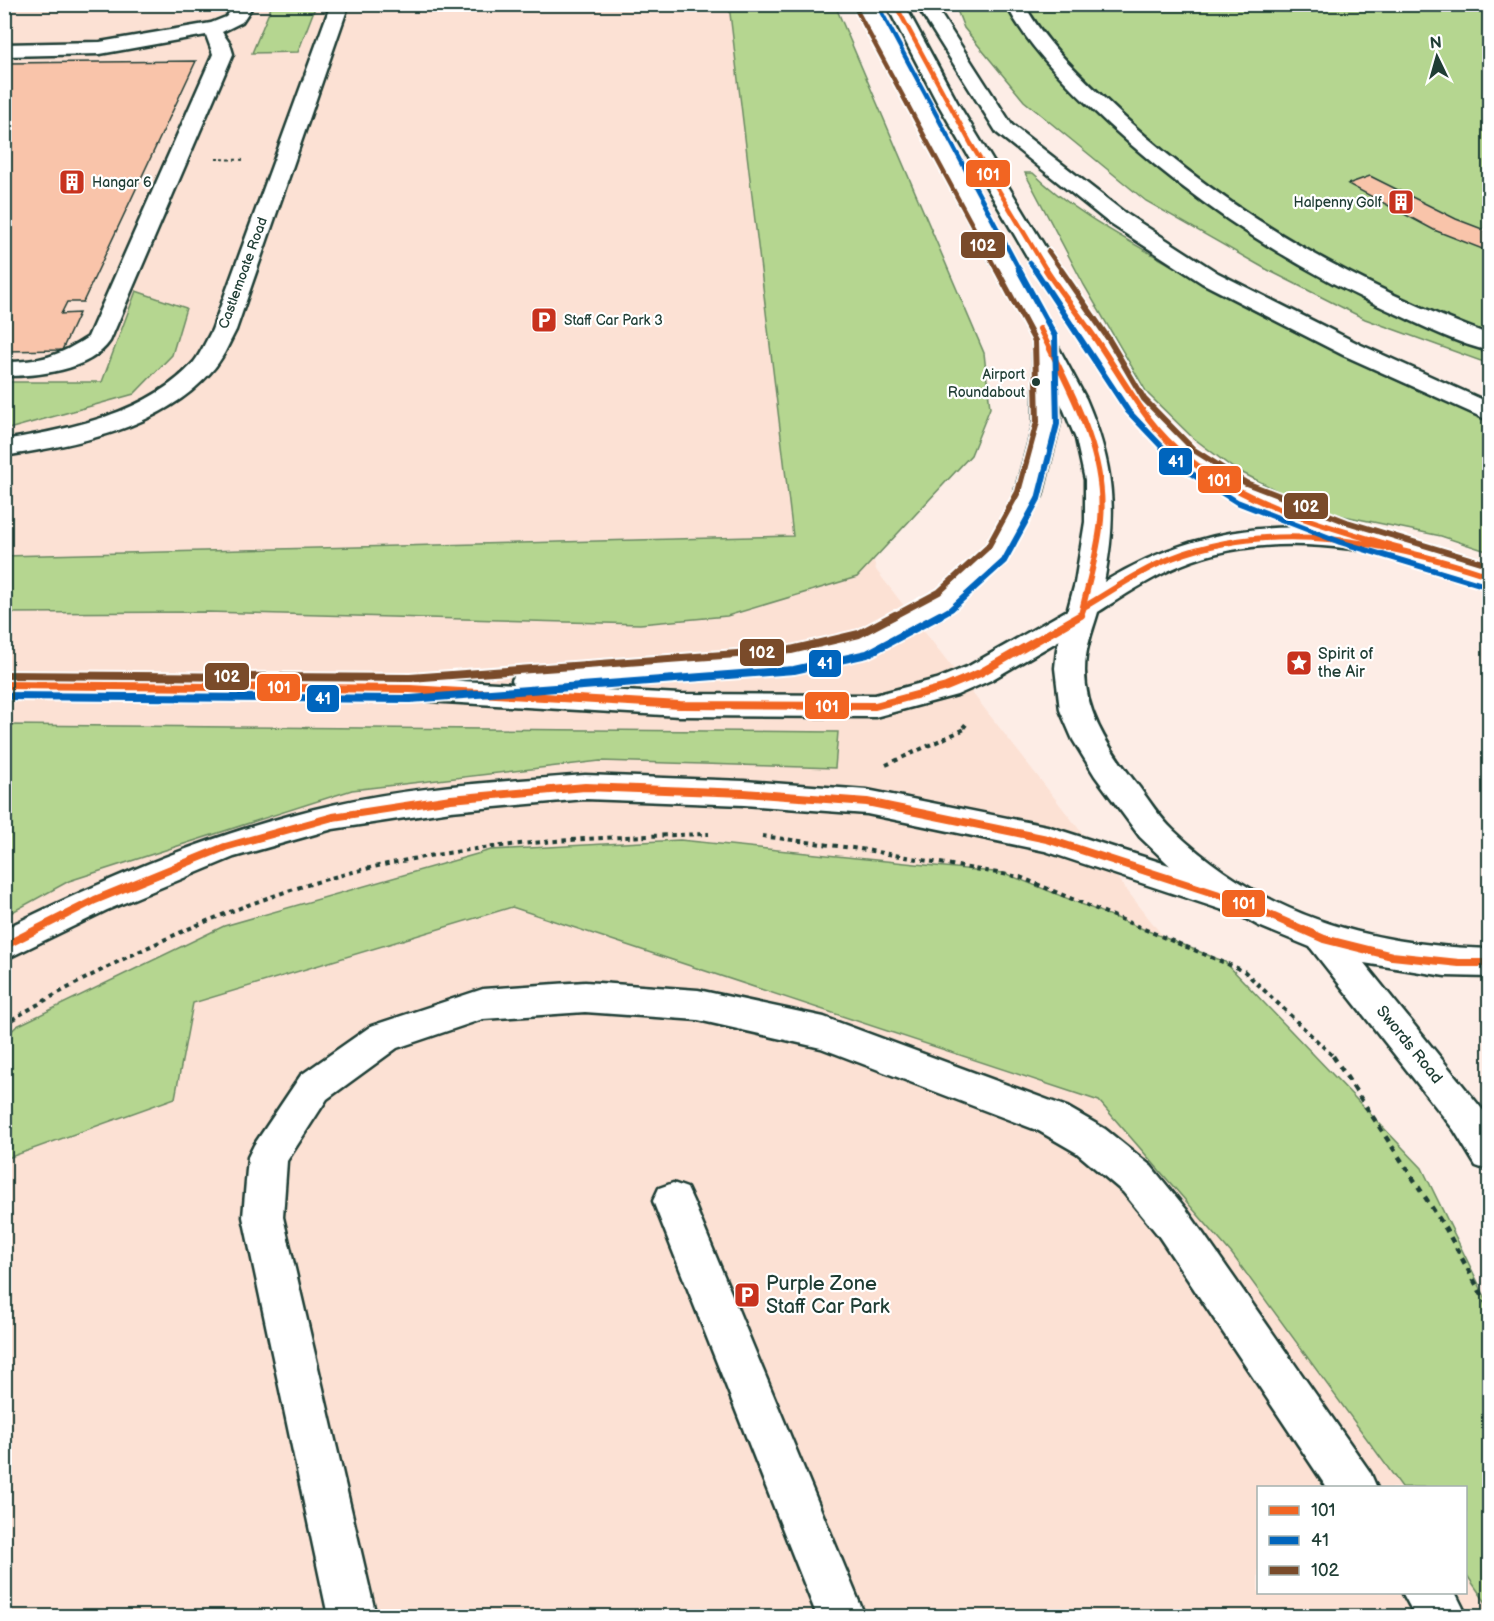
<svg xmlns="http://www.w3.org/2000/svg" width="1494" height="1621" font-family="'Balsamiq Sans',sans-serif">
  <rect width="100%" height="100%" fill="#fdede6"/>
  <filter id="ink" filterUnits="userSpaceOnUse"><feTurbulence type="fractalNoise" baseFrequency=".0167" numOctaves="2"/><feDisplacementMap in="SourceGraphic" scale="12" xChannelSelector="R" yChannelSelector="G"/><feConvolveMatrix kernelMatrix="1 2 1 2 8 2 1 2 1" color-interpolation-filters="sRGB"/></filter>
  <g filter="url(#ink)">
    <path fill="#fce1d4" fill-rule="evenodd" d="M5 5H743L782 132 876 570 1447 1299 1489 1386V1616H5ZM1258 1488H1466V1592H1258Z"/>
    <path fill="#b5d690" stroke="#6a8a62" stroke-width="1.5" d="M272 5H316L298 52 252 53Z
      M729 5H835L984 353 990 408 971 455 857 577 727 616 640 624 207 612 5 613V556L793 536Z
      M955 5H1489V364L1365 319 1264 268 1146 201 1024 101 964 28Z
      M1025 173H1033C1072 211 1122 237 1169 264 1272 324 1379 376 1489 420V552L1441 536 1344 516 1301 503 1233 468 1192 437 1147 393 1084 285Z
      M136 291 186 308 172 355 134 394 5 430V382H102Z
      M5 725 838 732 835 768 600 761 352 790 69 881 5 916Z
      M680 840 1004 873 1225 962 1422 1168 1489 1305V1607L1466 1574V1488L1402 1487 1232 1254 1099 1101 512 907 193 1003 175 1098 5 1159V1037L17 1026 224 926 491 850Z"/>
    <path fill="#f9c4aa" stroke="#1f3d34" stroke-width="1.5" d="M196 61 83 302H67L61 314 79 313 62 350 4 351V63Z
      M1370 176 1456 219 1490 232V252L1434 230 1348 184Z"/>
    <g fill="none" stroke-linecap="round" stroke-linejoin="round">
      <defs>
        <path id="minor" d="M236 4H254L242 22 222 32 230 44 233 54 110 341C90 371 37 376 4 376V362C40 362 59 356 88 337L213 54 206 35 100 54 4 56V44L100 42 211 23 226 17Z
          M331 4H349L236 330C228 345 222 361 210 373 160 429 75 445 4 456V440C67 430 150 413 194 362 201 353 206 341 212 330Z
          M1006 4H1024C1044 41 1074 69 1104 98 1214 205 1346 281 1490 335V351C1459 344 1429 329 1401 316 1284 264 1178 193 1086 103 1056 73 1026 43 1006 4Z
          M1045 331 1054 333 1057 338 1060 423 1042 496 1006 560 955 608 874 651 793 670 567 688 680 694 875 695 937 679 969 666 1071 608 1081 605 1091 608 1096 615 1091 622 991 680 957 695 875 717 680 716 410 700 4 696V674L410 678 514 684 512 680 516 673 527 669 793 650 854 636 935 594 985 549 1014 496 1034 423 1033 338 1036 333Z
          M585 775 744 781 867 790 1047 826 1250 891 1255 901 1250 911 1238 915 1045 851 867 814 744 805 585 799 451 811 333 829 234 857 107 910 4 960V929C109 877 217 831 332 805 414 786 501 782 585 775Z
          M585 982 698 990 824 1017 1067 1107 1105 1129 1151 1166 1186 1209 1370 1472 1377 1488H1327L1158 1235 1123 1192 1077 1153 1039 1131 821 1048 698 1020 585 1012 483 1019 397 1048 327 1099 287 1161 283 1217 376 1616H328L243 1217 248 1157 254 1145 301 1075 371 1026 483 989Z
          M673 1183 687 1188 693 1201 865 1616H817L653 1201 659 1188Z
          M1402 1592H1455L1467 1616H1415Z"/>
        <path id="major" d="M856 4H874L1086 399C1114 464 1118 512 1104 582 1166 544 1236 524 1309 528L1231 498 1178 464 1127 410 1087 345 1042 282 937 102 886 4H904L957 102 1065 280 1111 344 1146 401 1196 452 1251 486 1354 526 1490 566V585C1463 578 1438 566 1411 560 1338 543 1252 535 1181 565 1152 577 1125 595 1098 612 1094 626 1088 641 1086 656 1079 707 1109 749 1139 787 1150 802 1160 818 1173 830 1263 916 1368 945 1490 949V977L1445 976 1364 963 1490 1119V1171L1476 1166 1454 1130 1310 947 1259 926 1220 904 1183 878 1140 837 1095 776 1073 740 1060 710 1055 668 1057 649 1075 583 1085 522V480L1076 439 1043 360 881 56Z"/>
        <path id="highway" d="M916 4H934L1012 125 1125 213 1218 273 1361 345 1490 403V421L1343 355 1202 283 1109 223 997 133Z"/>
      </defs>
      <use href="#minor" stroke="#1f3d34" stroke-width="5"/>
      <use href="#major" stroke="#1f3d34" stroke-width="5"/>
      <use href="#highway" stroke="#1f3d34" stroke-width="5"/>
      <path stroke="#1f3d34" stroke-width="2" stroke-dasharray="3 3" stroke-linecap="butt" d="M216 159 244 160"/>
      <path stroke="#1f3d34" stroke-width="4" stroke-dasharray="4.5 4.5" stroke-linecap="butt" d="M886 765 967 728 961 723
        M762 836 860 849 1020 877 1244 971 1335 1058
        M4 1024C128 951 260 889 402 861 502 841 606 837 709 834"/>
      <path stroke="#1f3d34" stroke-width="4.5" stroke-dasharray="6 6" stroke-linecap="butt" d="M1333 1056 1446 1229 1490 1310"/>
      <use href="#minor" fill="#fff" fill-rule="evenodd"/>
      <use href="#major" fill="#fff" fill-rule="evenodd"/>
      <use href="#highway" fill="#fff" fill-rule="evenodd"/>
      <defs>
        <path id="bus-1-far2" d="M895 4 971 144 1047 271"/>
        <path id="bus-1-far1" d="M1046 270C1062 295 1082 318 1099 344 1126 384 1148 428 1187 458 1249 506 1327 527 1400 548
          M1040 329C1069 388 1107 452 1101 520 1098 552 1088 584 1081 615
          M1081 615 1084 607C1113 590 1141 570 1172 558 1277 518 1387 542 1490 576
          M1078 617 1081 615"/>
        <path id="bus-1" d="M4 685 410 689 680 705 875 706 946 687 980 673 1081 615
          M4 946 95 900 225 847 333 817 451 799 585 787 744 793 867 802 1047 839 1238 901 1324 939 1392 956 1459 963H1490"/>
        <path id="bus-2-far2" d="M877 4 1020 271
          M1030 263 1036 271"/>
        <path id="bus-2-far1" d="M1035 270 1128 411 1181 467 1237 502 1340 542 1486 586
          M937 617 951 609 1004 561 1038 499 1057 424 1055 336 1019 270"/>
        <path id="bus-2" d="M4 696 410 699 794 670 867 654 940 615"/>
        <path id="bus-3-far2" d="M856 9 997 271
          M1048 251 1062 271"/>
        <path id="bus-3-far1" d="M1061 270 1108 338 1144 399 1194 450 1246 483 1347 522 1490 565
          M892 617 939 592 988 547 1018 492 1037 422 1035 341 997 270"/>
        <path id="bus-3" d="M4 675 410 678 791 650 859 634 895 615"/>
      </defs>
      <use href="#bus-1-far2" stroke="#fff" stroke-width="8"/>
      <use href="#bus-1-far1" stroke="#fff" stroke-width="10"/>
      <use href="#bus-1" stroke="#fff" stroke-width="12"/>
      <use href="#bus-2-far2" stroke="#fff" stroke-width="8"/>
      <use href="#bus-2-far1" stroke="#fff" stroke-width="10"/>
      <use href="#bus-2" stroke="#fff" stroke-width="12"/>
      <use href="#bus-3-far2" stroke="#fff" stroke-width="8"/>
      <use href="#bus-3-far1" stroke="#fff" stroke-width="10"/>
      <use href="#bus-3" stroke="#fff" stroke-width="12"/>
      <use href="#bus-1-far2" stroke="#f26522" stroke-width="4.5"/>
      <use href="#bus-1-far1" stroke="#f26522" stroke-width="6"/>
      <use href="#bus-1" stroke="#f26522" stroke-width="8"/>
      <use href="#bus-2-far2" stroke="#0065bd" stroke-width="4.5"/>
      <use href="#bus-2-far1" stroke="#0065bd" stroke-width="6"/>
      <use href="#bus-2" stroke="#0065bd" stroke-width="8"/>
      <use href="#bus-3-far2" stroke="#7a4b2a" stroke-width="4.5"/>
      <use href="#bus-3-far1" stroke="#7a4b2a" stroke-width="6"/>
      <use href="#bus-3" stroke="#7a4b2a" stroke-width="8"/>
    </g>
  </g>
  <defs>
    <symbol id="building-square" viewBox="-11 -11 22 22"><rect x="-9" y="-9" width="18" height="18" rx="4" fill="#c8321e" stroke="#fff"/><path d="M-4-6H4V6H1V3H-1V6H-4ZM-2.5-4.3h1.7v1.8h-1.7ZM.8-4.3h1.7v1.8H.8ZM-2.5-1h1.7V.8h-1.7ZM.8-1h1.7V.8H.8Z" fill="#fff"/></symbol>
    <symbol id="parking-square" viewBox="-11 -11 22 22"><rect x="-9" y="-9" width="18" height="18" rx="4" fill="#c8321e" stroke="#fff"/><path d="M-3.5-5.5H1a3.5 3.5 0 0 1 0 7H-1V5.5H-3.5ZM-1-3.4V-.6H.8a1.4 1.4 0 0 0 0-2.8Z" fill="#fff"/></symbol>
    <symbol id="sight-square" viewBox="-11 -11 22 22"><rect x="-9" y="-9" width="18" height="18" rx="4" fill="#c8321e" stroke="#fff"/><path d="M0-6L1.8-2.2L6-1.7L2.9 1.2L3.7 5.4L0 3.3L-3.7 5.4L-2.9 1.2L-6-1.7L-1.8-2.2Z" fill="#fff"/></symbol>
  </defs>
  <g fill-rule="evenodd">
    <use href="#building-square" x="57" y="167" width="30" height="30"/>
    <use href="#building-square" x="1386" y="187" width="30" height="30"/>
    <use href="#parking-square" x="529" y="305" width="30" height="30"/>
    <use href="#sight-square" x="1284" y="648" width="30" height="30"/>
    <use href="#parking-square" x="732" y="1280" width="30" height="30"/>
  </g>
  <circle fill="#1f3d34" stroke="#fff" stroke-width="2" cx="1036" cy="382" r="5"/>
  <g text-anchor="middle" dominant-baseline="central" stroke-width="4.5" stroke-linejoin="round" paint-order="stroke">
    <g font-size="14" fill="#1f3d34" stroke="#fff" text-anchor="start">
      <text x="92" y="182">Hangar 6</text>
      <text x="1382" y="202" text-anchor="end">Halpenny Golf</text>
      <text x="564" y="320">Staff Car Park 3</text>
    </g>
    <g font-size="14" fill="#1f3d34" stroke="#fff">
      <text transform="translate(243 273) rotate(-70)">Castlemoate Road</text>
    </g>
    <g font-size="14" fill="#1f3d34" stroke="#fff" text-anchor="end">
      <text x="1025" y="374">Airport<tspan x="1025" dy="18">Roundabout</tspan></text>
    </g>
    <g font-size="16" fill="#1f3d34" stroke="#fff" text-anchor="start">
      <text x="1318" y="654">Spirit of<tspan x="1318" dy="18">the Air</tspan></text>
    </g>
    <g font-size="16" fill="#1f3d34" stroke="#fff">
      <text transform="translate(1409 1045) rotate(51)">Swords Road</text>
    </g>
    <g font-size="20" fill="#1f3d34" stroke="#fff" text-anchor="start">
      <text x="766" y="1284">Purple Zone<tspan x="766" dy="23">Staff Car Park</tspan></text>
    </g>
  </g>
  <g stroke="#fff" stroke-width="2">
    <rect x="965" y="159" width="46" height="29" rx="6" fill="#f26522"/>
    <rect x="960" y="231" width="46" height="28" rx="6" fill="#7a4b2a"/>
    <rect x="1158" y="447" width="35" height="29" rx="6" fill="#0065bd"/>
    <rect x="1197" y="465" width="45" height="29" rx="6" fill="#f26522"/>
    <rect x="1283" y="492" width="46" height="28" rx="6" fill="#7a4b2a"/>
    <rect x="739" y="638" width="46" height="29" rx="6" fill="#7a4b2a"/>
    <rect x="808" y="649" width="34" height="29" rx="6" fill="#0065bd"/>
    <rect x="204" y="662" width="46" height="29" rx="6" fill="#7a4b2a"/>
    <rect x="256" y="673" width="45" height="29" rx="6" fill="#f26522"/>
    <rect x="306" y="684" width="34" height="29" rx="6" fill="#0065bd"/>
    <rect x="804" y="691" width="46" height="29" rx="6" fill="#f26522"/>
    <rect x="1221" y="889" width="45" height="29" rx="6" fill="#f26522"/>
  </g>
  <g font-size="16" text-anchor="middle" font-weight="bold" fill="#fff">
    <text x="988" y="180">101</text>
    <text x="983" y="251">102</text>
    <text x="1176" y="467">41</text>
    <text x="1219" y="486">101</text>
    <text x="1306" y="512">102</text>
    <text x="762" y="658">102</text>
    <text x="825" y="669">41</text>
    <text x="227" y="682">102</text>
    <text x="279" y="693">101</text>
    <text x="323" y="704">41</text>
    <text x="827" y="712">101</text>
    <text x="1244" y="909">101</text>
  </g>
  <rect width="1494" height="1621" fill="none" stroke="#fff" stroke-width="24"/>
  <rect x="12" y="12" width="1470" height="1597" fill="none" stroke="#1f3d34" stroke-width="2" filter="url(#ink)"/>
  <rect x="1257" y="1486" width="210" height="108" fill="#ffffff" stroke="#a5b1ae" stroke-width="1.5"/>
  <rect x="1269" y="1506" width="30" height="9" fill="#f26522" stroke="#a5b1ae" stroke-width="1.5"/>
  <text x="1311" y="1516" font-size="18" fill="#1f3d34">101</text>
  <rect x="1269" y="1536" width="30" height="9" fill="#0065bd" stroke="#a5b1ae" stroke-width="1.5"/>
  <text x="1311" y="1546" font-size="18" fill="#1f3d34">41</text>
  <rect x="1269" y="1566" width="30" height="9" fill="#7a4b2a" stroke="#a5b1ae" stroke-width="1.5"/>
  <text x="1311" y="1576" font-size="18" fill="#1f3d34">102</text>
  <g transform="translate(1437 57) rotate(355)" stroke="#ffffff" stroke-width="4.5" paint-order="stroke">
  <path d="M0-4.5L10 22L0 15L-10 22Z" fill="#1f3d34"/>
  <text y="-9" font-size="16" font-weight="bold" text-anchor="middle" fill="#1f3d34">N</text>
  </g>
</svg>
